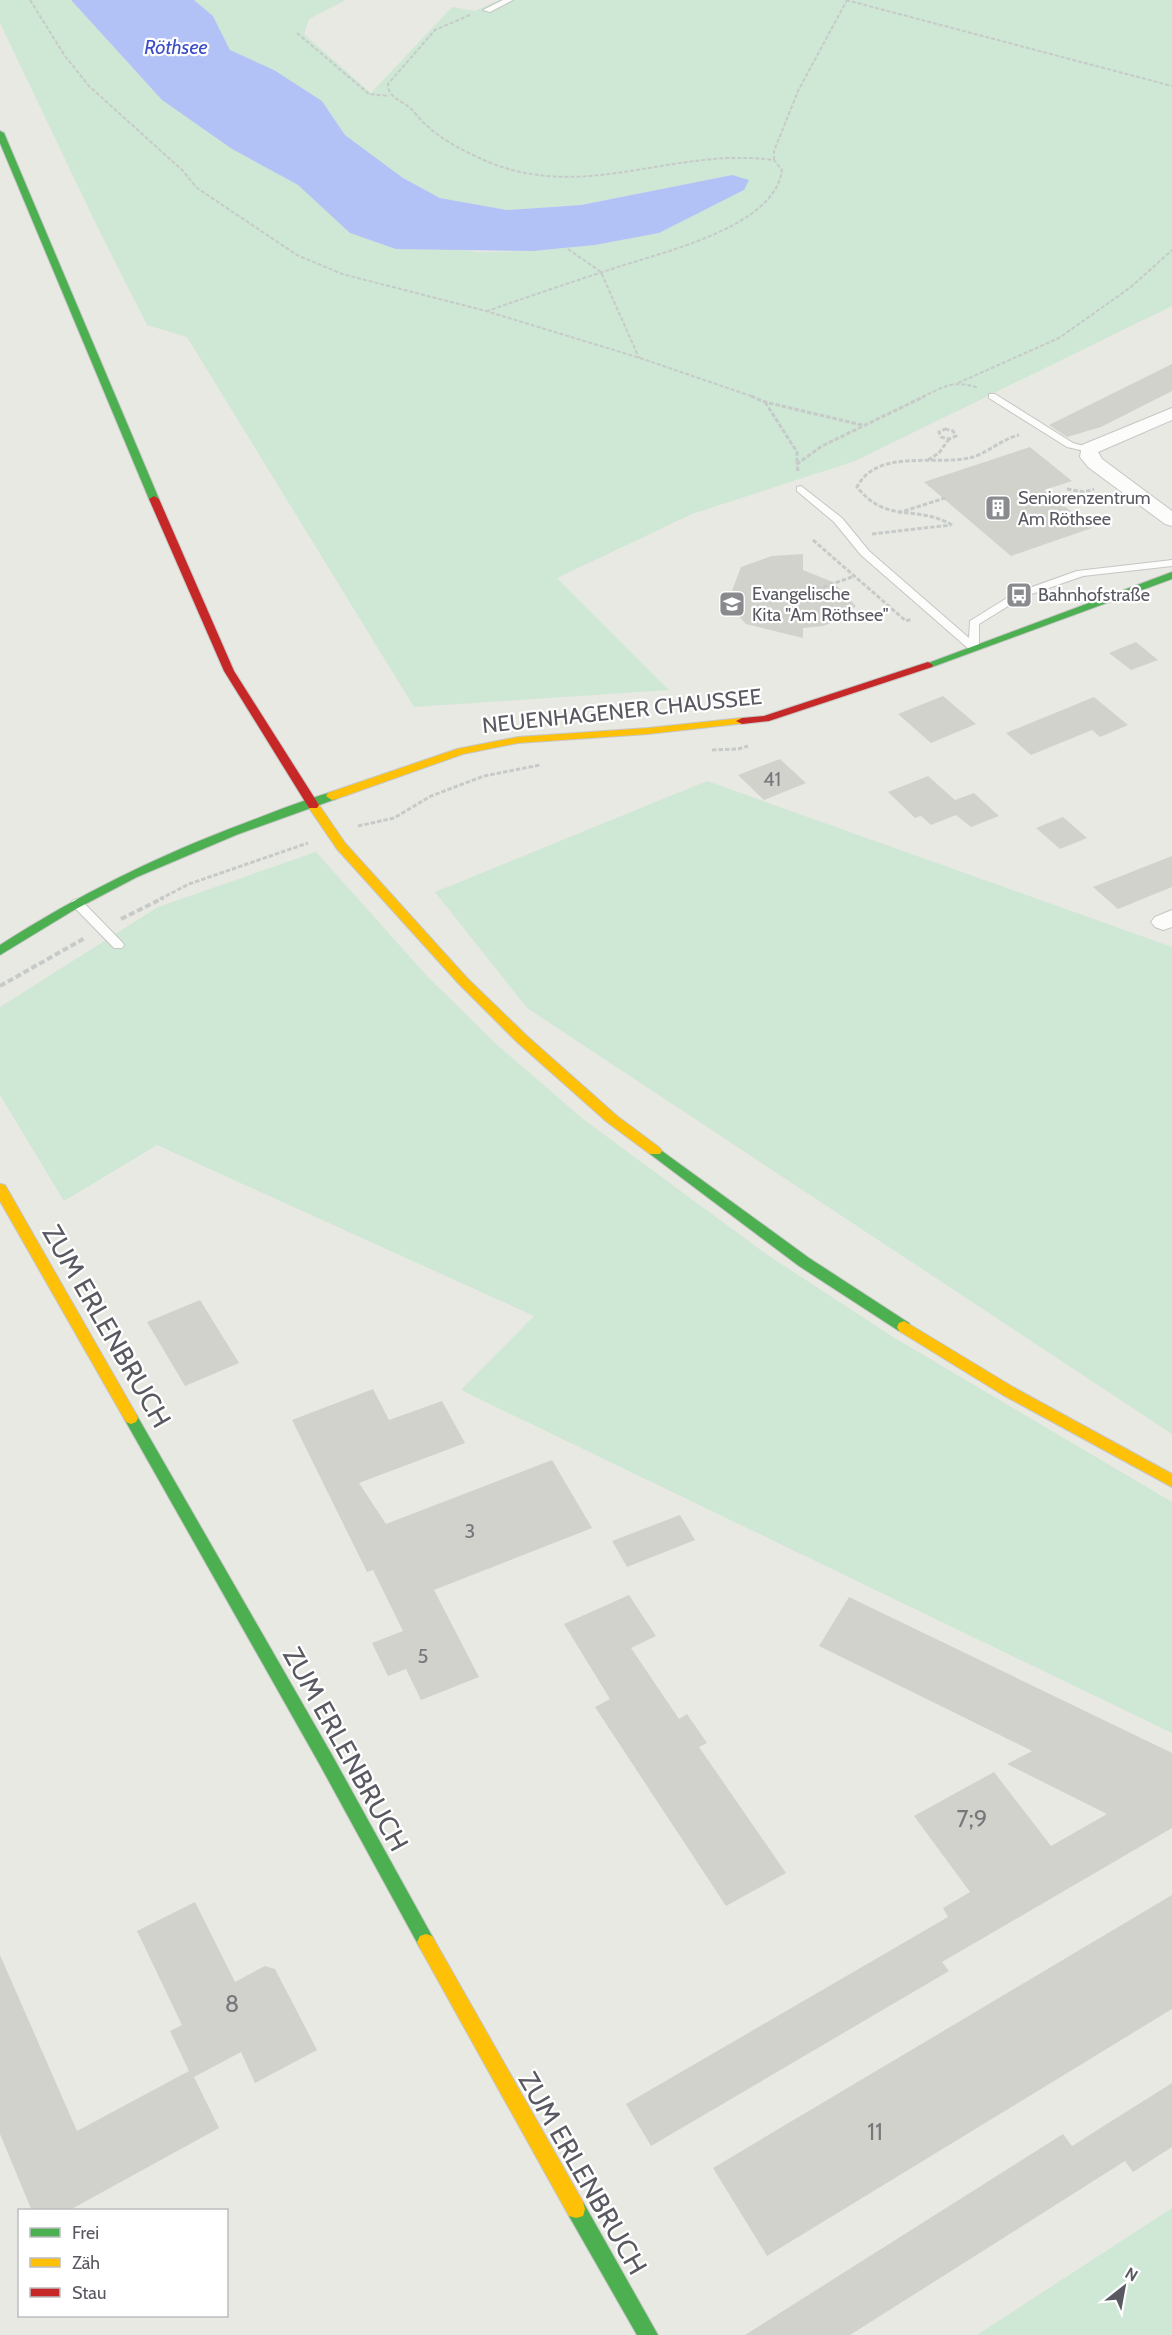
<svg xmlns="http://www.w3.org/2000/svg" width="1172" height="2335" font-family="Cabin,sans-serif">
  <rect width="100%" height="100%" fill="#e8e9e2"/>
  <path fill="#cfe7d5" d="M0 0H71L162 100 232 149 298 185 351 233 478 252 533 251 595 245 659 233 744 190 732 175 581 205 507 210 440 198 403 178 345 135 322 101 274 70 230 50 213 16 194 0H346L309 19 304 34 371 93 452 7 475 11 499 0H1172V306L855 461 692 514 557 578 669 690 414 707 187 337 147 325 97 226 0 23Z
    M707 781 1172 947V1434L527 1008 435 892Z
    M316 852 427 976 495 1043 583 1119 766 1254 893 1337 1172 1502V1733L461 1390 534 1316 157 1145 64 1201 0 1095V1007L158 907Z
    M1172 2208V2335H977Z"/>
  <path fill="#b3c2f6" d="M71 0H194L213 16 230 50 274 70 322 101 345 135 403 178 440 198 507 210 581 205 732 175 749 180 744 190 659 233 595 245 533 251 396 249 350 233 298 185 232 149 162 100Z"/>
  <path fill="#d2d2cd" d="M1172 364V391L1101 427 1067 437 1049 425Z
    M1030 447 1072 481 1044 490 1092 528 1011 556 924 482Z
    M803 554V570L833 582 856 606 839 620 823 626 803 628V638L746 624 735 612 730 596 741 567 772 556Z
    M1136 642 1158 660 1131 670 1109 653Z
    M943 696 976 724 931 743 898 714Z
    M1094 697 1128 725 1100 737 1092 730 1031 755 1006 733Z
    M780 759 806 783 764 800 738 775Z
    M928 776 955 800 974 793 999 816 971 827 956 815 931 825 921 816 915 818 888 792Z
    M1063 817 1087 838 1060 849 1036 828Z
    M1172 856V887L1118 909 1093 887Z
    M200 1300 239 1363 185 1386 147 1322Z
    M373 1389 389 1420 442 1401 465 1443 359 1483 386 1524 552 1460 592 1528 434 1590 479 1677 421 1700 406 1669 388 1676 372 1643 403 1631 373 1570 367 1572 292 1420Z
    M680 1515 695 1540 627 1567 612 1541Z
    M629 1595 656 1636 631 1648 679 1719 687 1714 707 1743 699 1747 786 1873 726 1906 595 1707 610 1699 564 1624Z
    M849 1597 1172 1753V1828L942 1962 949 1971 651 2146 626 2104 948 1917 943 1908 970 1892 914 1816 994 1772 1051 1846 1107 1814 1007 1764 1032 1751 819 1646Z
    M1172 1895V2009L767 2256 713 2168Z
    M195 1902 235 1982 265 1966 275 1969 317 2050 255 2083 241 2052 194 2077 219 2128 68 2211H32L0 2134V1955L77 2131 189 2071 170 2031 182 2025 137 1931Z
    M1172 2083V2147L1133 2172 1125 2161 850 2335H745L1063 2134 1072 2146Z"/>
  <g fill="none" stroke-linecap="round" stroke-linejoin="round">
    <defs>
      <path id="lane" d="M503 0H513L490 12 483 10Z
        M989 394H995L1073 443 1094 449 1089 452 1067 447 989 398Z
        M801 486 842 518 869 551 969 638 970 621 1015 593 1077 571 1172 560V566L1083 576 1023 597 979 624V648L974 651 970 650 861 555 834 522 797 491V487Z
        M77 899 81 900 122 942 124 945 122 948H114L73 906 71 903 73 900Z"/>
      <path id="street" d="M1172 408V420L1098 452 1102 459 1172 511V526L1165 524 1088 467 1080 457 1082 445Z
        M1172 910V927L1163 930 1155 927 1151 922 1155 917Z"/>
      <path id="fast" d="M0 131 4 133 159 499 158 501 154 502 149 499 0 143Z
        M1172 572V579L932 667H924L923 665Z
        M332 792 338 796 336 799 236 835 137 877 74 910 0 955V945C78 895 159 855 245 823 274 812 303 800 332 792Z
        M655 1146 809 1258 909 1323 911 1327 909 1331H899L799 1266 650 1154 648 1151Z
        M131 1412 136 1414 332 1755 432 1936 435 1942 432 1948 426 1950 420 1948 320 1765 126 1422 124 1418 126 1414Z
        M576 2200 583 2202 658 2335H637L569 2216 567 2209 569 2202Z"/>
      <path id="slow" d="M742 718 748 721 746 723 648 734 518 743 463 754 336 799 332 800 326 796 328 793 457 749 518 737 648 728Z
        M313 801 317 802 345 843 467 978 527 1036 617 1116 660 1148 662 1151 660 1154H650L607 1122 517 1042 459 984 337 849 307 805Z
        M0 1184 5 1185 136 1414 138 1418 136 1422 131 1424 126 1422 0 1201Z
        M904 1321 1013 1387 1172 1474V1487L1003 1395 899 1331 897 1327 899 1323Z
        M426 1934 432 1936 583 2202 585 2209 583 2216 576 2218 569 2216 420 1948 417 1942 420 1936Z"/>
      <path id="jam" d="M154 496 159 499 234 671 319 805 317 808H309L224 671 149 499Z
        M928 662 933 665 932 667 769 721 742 724 736 721 742 718 764 716Z"/>
    </defs>
    <use href="#lane" stroke="#c5c6c5" stroke-width="2"/>
    <use href="#street" stroke="#c5c6c5" stroke-width="2"/>
    <use href="#fast" stroke="#c5c6c6" stroke-width="2"/>
    <use href="#slow" stroke="#c5c6c6" stroke-width="2"/>
    <use href="#jam" stroke="#c5c6c6" stroke-width="2"/>
    <path stroke="#c6cbc9" stroke-width="2" stroke-dasharray="4 2" stroke-linecap="butt" d="M30 0 65 56 89 86 182 170 197 188 297 255 342 274 486 311 640 358 754 397
      M846 0 1172 86
      M470 15 435 30 388 84C388 100 406 101 414 112 430 132 450 144 473 155 578 208 667 146 774 160L782 170C775 227 663 252 618 267 574 281 531 296 487 311
      M297 33 369 94 389 96
      M774 160V151L798 91 847 0
      M568 249 601 272 639 358
      M958 383 1059 338 1131 287 1172 250
      M922 397C944 387 954 379 978 388"/>
    <path stroke="#c6cbc9" stroke-width="3" stroke-dasharray="4.5 2" stroke-linecap="butt" d="M751 396 765 402 862 425
      M765 402 797 452V464
      M945 429 953 431 956 436 949 439 941 437 939 432Z
      M928 460 939 453 949 439
      M798 471 797 464 822 446 925 396
      M1067 489 1084 492 1094 489
      M898 513 945 498
      M952 525C917 504 887 525 857 487 878 447 937 467 973 457 989 452 1002 439 1019 435
      M872 534 951 525
      M813 540 906 621 912 619
      M811 591 855 576
      M712 750 738 749 748 746
      M358 826 394 818 431 796 484 776 540 765
      M160 899 189 884 308 843"/>
    <path stroke="#c6cbc9" stroke-width="4" stroke-dasharray="6 3" stroke-linecap="butt" d="M121 919 163 898
      M0 986 85 938"/>
    <use href="#lane" fill="#fcfcfb" fill-rule="evenodd"/>
    <use href="#street" fill="#fcfcfb" fill-rule="evenodd"/>
    <use href="#fast" fill="#4caf50" fill-rule="evenodd"/>
    <use href="#slow" fill="#ffc107" fill-rule="evenodd"/>
    <use href="#jam" fill="#c62828" fill-rule="evenodd"/>
  </g>
  <defs>
    <symbol id="building-square" viewBox="-11 -11 22 22"><rect x="-9" y="-9" width="18" height="18" rx="4" fill="#8a8b8e" stroke="#fff"/><path d="M-4-6H4V6H1V3H-1V6H-4ZM-2.5-4.3h1.7v1.8h-1.7ZM.8-4.3h1.7v1.8H.8ZM-2.5-1h1.7V.8h-1.7ZM.8-1h1.7V.8H.8Z" fill="#fff"/></symbol>
    <symbol id="bus-square" viewBox="-11 -11 22 22"><rect x="-9" y="-9" width="18" height="18" rx="4" fill="#8a8b8e" stroke="#fff"/><path d="M-5-6H5V4H4V6H2V4H-2V6H-4V4H-5ZM-3.5-4V0h7V-4ZM-3.5 1.2v1.5H-2V1.2ZM2 1.2v1.5H3.5V1.2Z" fill="#fff"/></symbol>
    <symbol id="school-square" viewBox="-11 -11 22 22"><rect x="-9" y="-9" width="18" height="18" rx="4" fill="#8a8b8e" stroke="#fff"/><path d="M0-5L7-2L0 1L-7-2ZM-4 1L0 2.5L4 1V4Q0 6-4 4Z" fill="#fff"/></symbol>
  </defs>
  <g fill-rule="evenodd">
    <use href="#building-square" x="983" y="493" width="30" height="30"/>
    <use href="#bus-square" x="1004" y="580" width="30" height="30"/>
    <use href="#school-square" x="717" y="589" width="30" height="30"/>
  </g>
  <g text-anchor="middle" dominant-baseline="central" stroke-width="4.5" stroke-linejoin="round" paint-order="stroke">
    <g font-size="18" fill="#585961" stroke="#fff" text-anchor="start">
      <text x="1018" y="498">Seniorenzentrum<tspan x="1018" dy="21">Am Röthsee</tspan></text>
      <text x="752" y="594">Evangelische<tspan x="752" dy="21">Kita "Am Röthsee"</tspan></text>
      <text x="1038" y="595">Bahnhofstraße</text>
    </g>
    <g font-size="20" font-style="italic" fill="#3c4ec5" stroke="#fff">
      <text x="176" y="47">Röthsee</text>
    </g>
    <g font-size="20" fill="#77787c">
      <text x="772" y="779">41</text>
      <text x="470" y="1531">3</text>
      <text x="423" y="1656">5</text>
    </g>
    <g font-size="22" fill="#585961" stroke="#fff">
      <text transform="translate(622 711) rotate(-6)">NEUENHAGENER CHAUSSEE</text>
    </g>
    <g font-size="24" fill="#77787c">
      <text x="972" y="1818">7;9</text>
      <text x="232" y="2003">8</text>
      <text x="875" y="2131">11</text>
    </g>
    <g font-size="27" fill="#585961" stroke="#fff">
      <text transform="translate(107 1326) rotate(60)">ZUM ERLENBRUCH</text>
      <text transform="translate(346 1749) rotate(61)">ZUM ERLENBRUCH</text>
      <text transform="translate(583 2173) rotate(60)">ZUM ERLENBRUCH</text>
    </g>
  </g>
  <rect x="18" y="2209" width="210" height="108" fill="#ffffff" stroke="#bcbdc0" stroke-width="1.5"/>
  <rect x="30" y="2228" width="30" height="9" fill="#4caf50" stroke="#bcbdc0" stroke-width="1.5"/>
  <text x="72" y="2239" font-size="18" fill="#585961">Frei</text>
  <rect x="30" y="2258" width="30" height="9" fill="#ffc107" stroke="#bcbdc0" stroke-width="1.5"/>
  <text x="72" y="2269" font-size="18" fill="#585961">Zäh</text>
  <rect x="30" y="2288" width="30" height="9" fill="#c62828" stroke="#bcbdc0" stroke-width="1.5"/>
  <text x="72" y="2299" font-size="18" fill="#585961">Stau</text>
  <g transform="translate(1124 2287) rotate(31)" stroke="#ffffff" stroke-width="4.5" paint-order="stroke">
  <path d="M0-4.5L10 22L0 15L-10 22Z" fill="#585961"/>
  <text y="-9" font-size="16" font-weight="bold" text-anchor="middle" fill="#585961">N</text>
  </g>
</svg>
